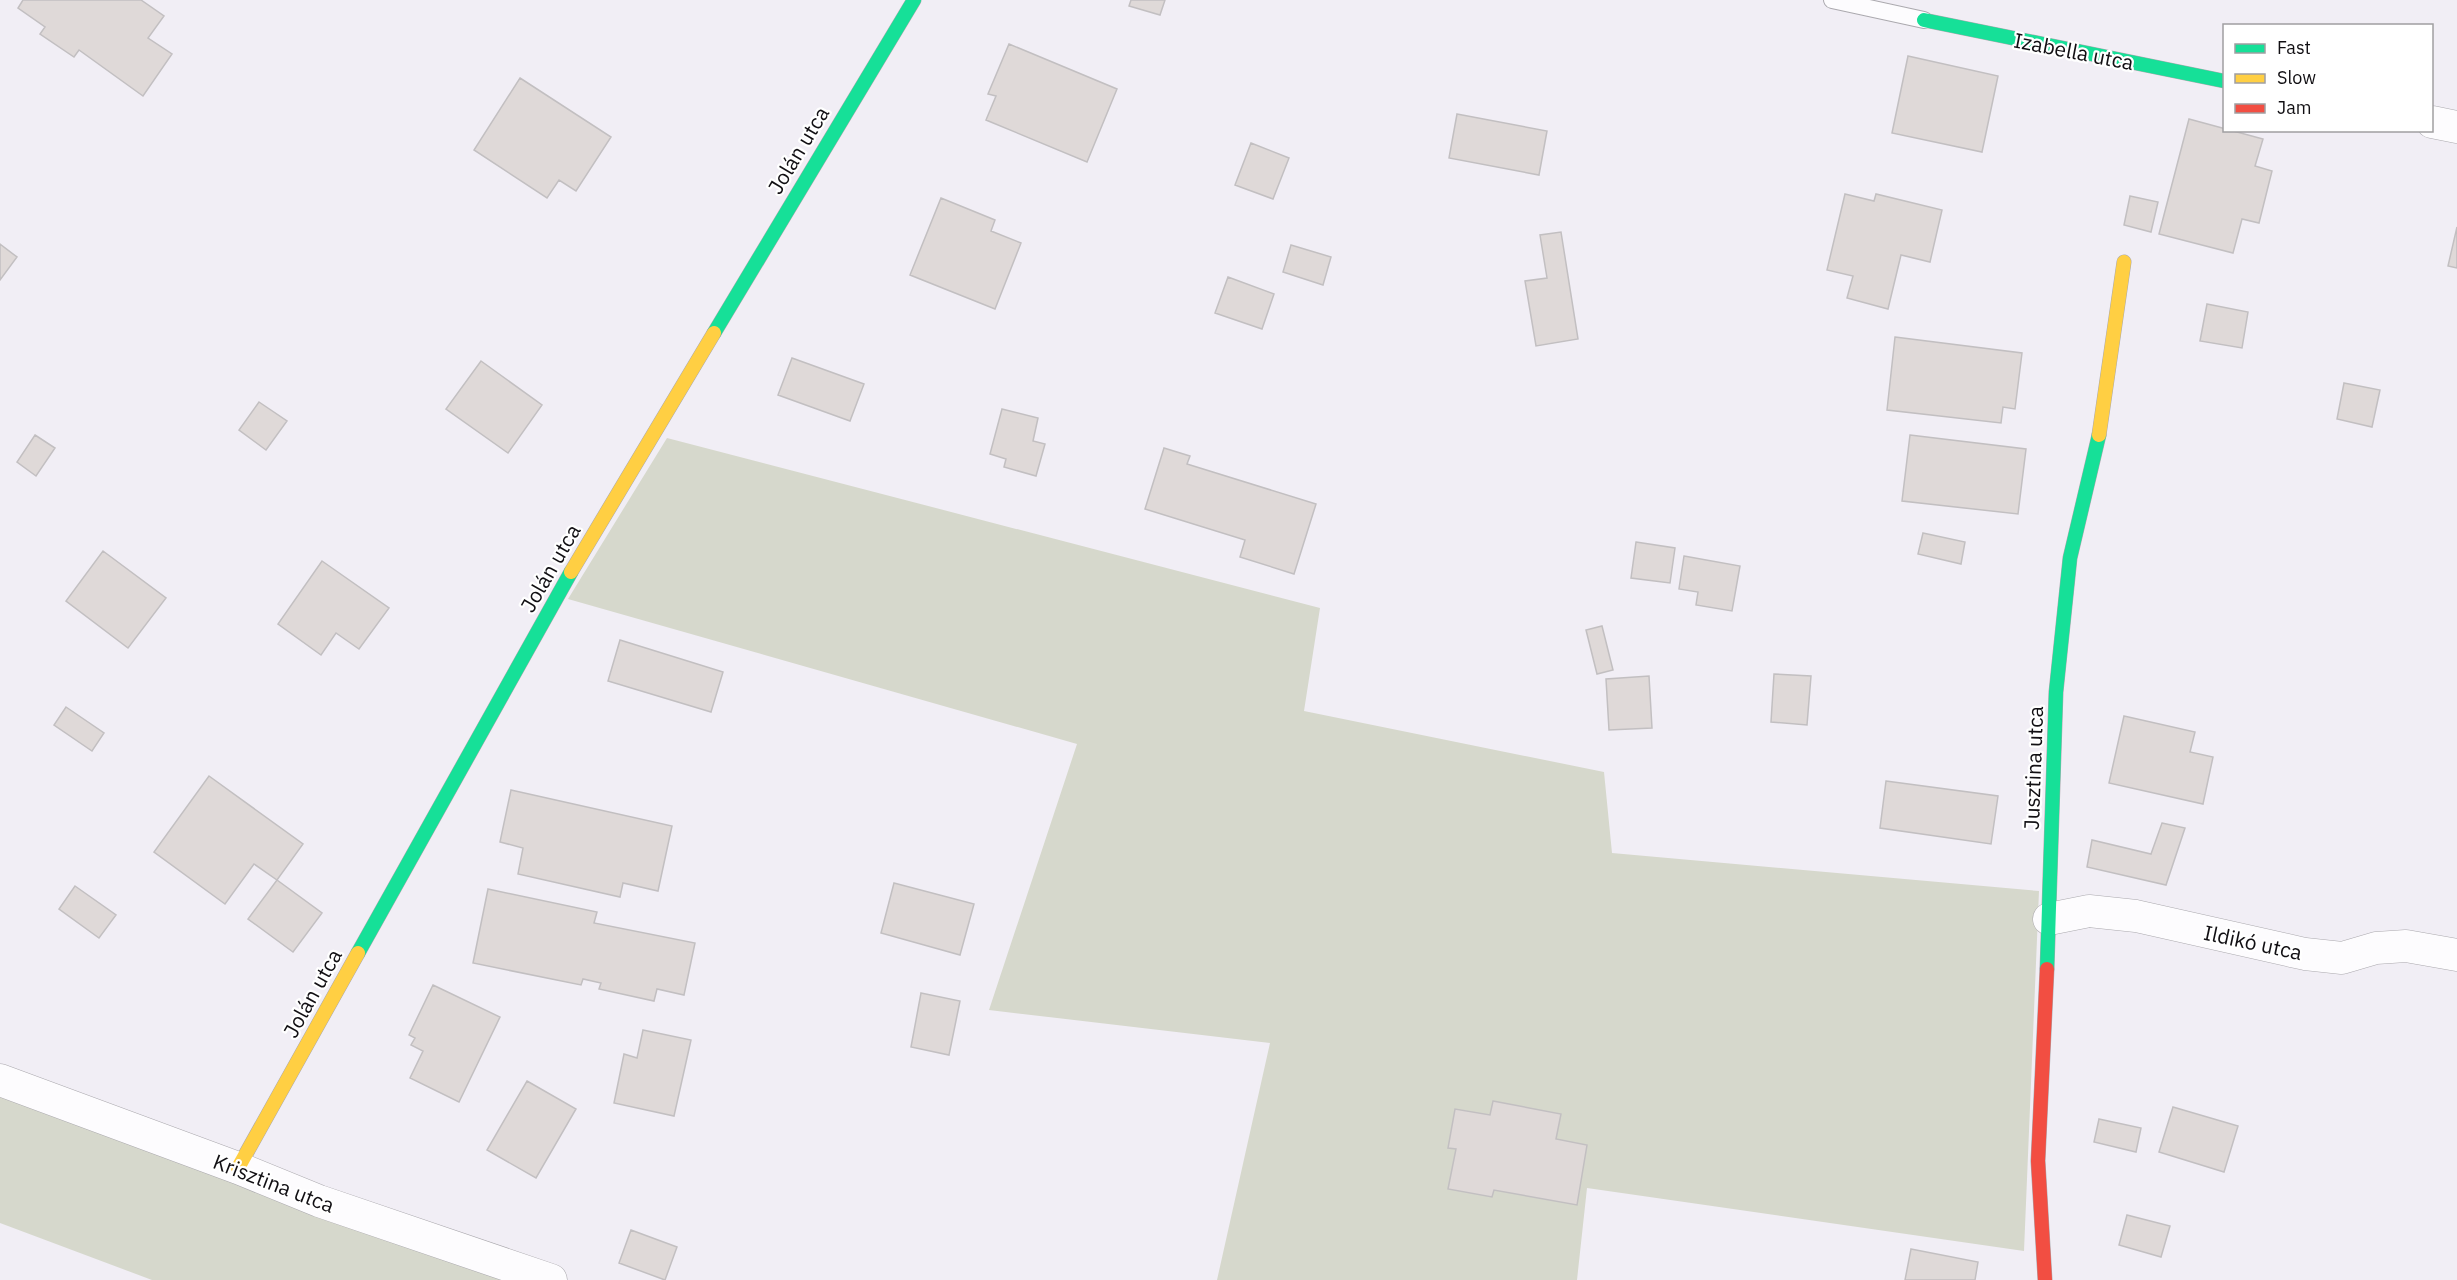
<svg xmlns="http://www.w3.org/2000/svg" width="2457" height="1280" font-family="'IBM Plex Sans',sans-serif">
  <rect width="100%" height="100%" fill="#f1eef5"/>
  <path fill="#d6d8cc" d="M667 438 1320 608 1304 711 1604 772 1612 853 2039 891 2024 1251 1587 1188 1577 1280H1217L1270 1043 989 1010 1077 744 568 599Z
    M0 1080 551 1280H152L0 1223Z"/>
  <path fill="#dfd9d8" stroke="#c2bfc1" stroke-width="1.5" d="M23 0H141L164 16 148 38 172 54 143 96 79 50 74 57 40 34 45 27 18 8Z
    M1131 0H1165L1160 15 1129 6Z
    M1009 44 1117 89 1087 162 986 120 996 96 988 94Z
    M1908 56 1998 76 1982 152 1892 133Z
    M520 78 611 137 576 191 559 180 547 198 474 150Z
    M1457 114 1547 131 1539 175 1449 158Z
    M2189 119 2263 139 2255 166 2272 171 2259 223 2242 219 2233 253 2159 234Z
    M1251 143 1289 158 1273 199 1235 185Z
    M1845 194 1874 201 1876 194 1942 210 1930 262 1901 255 1888 309 1847 298 1853 276 1827 270Z
    M2130 196 2158 202 2151 232 2124 225Z
    M941 198 995 220 991 231 1021 243 995 309 910 275Z
    M2457 227V268L2448 266Z
    M1561 232 1578 339 1536 346 1525 281 1547 278 1540 235Z
    M0 244 17 257 0 280Z
    M1291 245 1331 257 1323 285 1283 272Z
    M1228 277 1274 294 1262 329 1215 313Z
    M2207 304 2248 312 2242 348 2200 341Z
    M1895 337 2022 353 2015 409 2003 407 2001 423 1887 410Z
    M792 358 864 384 850 421 778 395Z
    M481 361 542 405 508 453 446 409Z
    M2344 383 2380 390 2372 427 2337 419Z
    M259 402 287 421 266 450 239 430Z
    M1002 409 1038 418 1033 441 1045 444 1036 476 1004 467 1006 459 990 454Z
    M35 435 55 448 36 476 17 462Z
    M1910 435 2026 449 2018 514 1902 501Z
    M1164 448 1190 456 1187 464 1316 504 1294 574 1240 557 1245 540 1145 509Z
    M1923 533 1965 542 1961 564 1918 554Z
    M1636 542 1675 548 1670 583 1631 578Z
    M103 551 166 598 128 648 66 601Z
    M1684 556 1740 566 1732 611 1696 605 1698 592 1679 589Z
    M322 561 389 608 359 649 336 633 321 655 278 624Z
    M1602 626 1613 670 1597 674 1586 630Z
    M620 640 723 672 711 712 608 681Z
    M1774 674 1811 676 1807 725 1771 722Z
    M1649 676 1652 728 1609 730 1606 679Z
    M66 707 104 733 92 751 54 725Z
    M2124 716 2195 732 2190 752 2213 757 2203 804 2109 783Z
    M209 776 303 844 277 880 254 864 225 904 154 852Z
    M1886 781 1998 796 1991 844 1880 828Z
    M511 790 672 826 658 891 623 883 620 897 518 874 523 848 500 842Z
    M2162 823 2185 828 2166 885 2087 867 2092 840 2151 854Z
    M277 880 322 913 293 952 248 919Z
    M894 883 974 904 960 955 881 933Z
    M75 886 116 915 99 938 59 909Z
    M488 889 597 912 594 923 695 943 684 995 657 989 654 1001 599 989 601 983 583 979 581 985 473 963Z
    M433 985 500 1017 459 1102 410 1078 423 1051 411 1045 415 1038 409 1035Z
    M921 993 960 1001 949 1055 911 1047Z
    M643 1030 691 1040 674 1116 614 1103 624 1054 637 1058Z
    M527 1081 576 1109 536 1178 487 1150Z
    M1493 1101 1561 1114 1556 1139 1587 1145 1577 1205 1494 1190 1492 1197 1448 1189 1456 1149 1448 1148 1455 1109 1490 1115Z
    M2173 1107 2238 1126 2224 1172 2159 1152Z
    M2099 1119 2141 1128 2136 1152 2094 1142Z
    M2127 1215 2170 1226 2161 1257 2119 1245Z
    M631 1230 677 1247 665 1280 619 1263Z
    M1911 1249 1978 1262 1975 1280H1905Z"/>
  <g fill="none" stroke-linecap="round" stroke-linejoin="round">
    <defs>
      <path id="lane" d="M1832 0 1924 20"/>
      <path id="street" d="M2432 122 2457 127
        M2049 919 2089 911 2136 916 2305 954 2342 958 2376 948 2406 946 2457 955
        M0 1080 238 1168 319 1201 551 1280"/>
      <path id="fast" d="M1924 20 2224 81
        M714 333 914 0
        M358 953 571 572
        M2047 969 2056 692 2070 558 2099 435"/>
      <path id="slow" d="M2099 435 2124 262
        M571 572 714 333
        M238 1168 358 953"/>
      <path id="jam" d="M2045 1280 2038 1161 2047 969"/>
    </defs>
    <use href="#lane" stroke="#aba9ae" stroke-width="18"/>
    <use href="#street" stroke="#aba9ae" stroke-width="33"/>
    <use href="#fast" stroke="#aba9ae" stroke-width="15"/>
    <use href="#slow" stroke="#aba9ae" stroke-width="15"/>
    <use href="#jam" stroke="#aba9ae" stroke-width="15"/>
    <use href="#lane" stroke="#fdfcfe" stroke-width="16"/>
    <use href="#street" stroke="#fdfcfe" stroke-width="32"/>
    <use href="#fast" stroke="#16e098" stroke-width="14"/>
    <use href="#slow" stroke="#ffcf43" stroke-width="14"/>
    <use href="#jam" stroke="#f24e42" stroke-width="14"/>
  </g>
  <g text-anchor="middle" dominant-baseline="central" stroke-width="4.5" stroke-linejoin="round" paint-order="stroke">
    <g font-size="21" fill="#110f13" stroke="#fff">
      <text transform="translate(2074 51) rotate(11)">Izabella utca</text>
      <text transform="translate(798 150) rotate(-59)">Jolán utca</text>
      <text transform="translate(550 568) rotate(-60)">Jolán utca</text>
      <text transform="translate(2033 768) rotate(-88)">Jusztina utca</text>
      <text transform="translate(2253 942) rotate(12)">Ildikó utca</text>
      <text transform="translate(312 993) rotate(-61)">Jolán utca</text>
      <text transform="translate(274 1183) rotate(21)">Krisztina utca</text>
    </g>
  </g>
  <rect x="2223" y="24" width="210" height="108" fill="#ffffff" stroke="#a09fa1" stroke-width="1.5"/>
  <rect x="2235" y="44" width="30" height="9" fill="#16e098" stroke="#a09fa1" stroke-width="1.5"/>
  <text x="2277" y="54" font-size="18" fill="#110f13">Fast</text>
  <rect x="2235" y="74" width="30" height="9" fill="#ffcf43" stroke="#a09fa1" stroke-width="1.5"/>
  <text x="2277" y="84" font-size="18" fill="#110f13">Slow</text>
  <rect x="2235" y="104" width="30" height="9" fill="#f24e42" stroke="#a09fa1" stroke-width="1.5"/>
  <text x="2277" y="114" font-size="18" fill="#110f13">Jam</text>
</svg>
